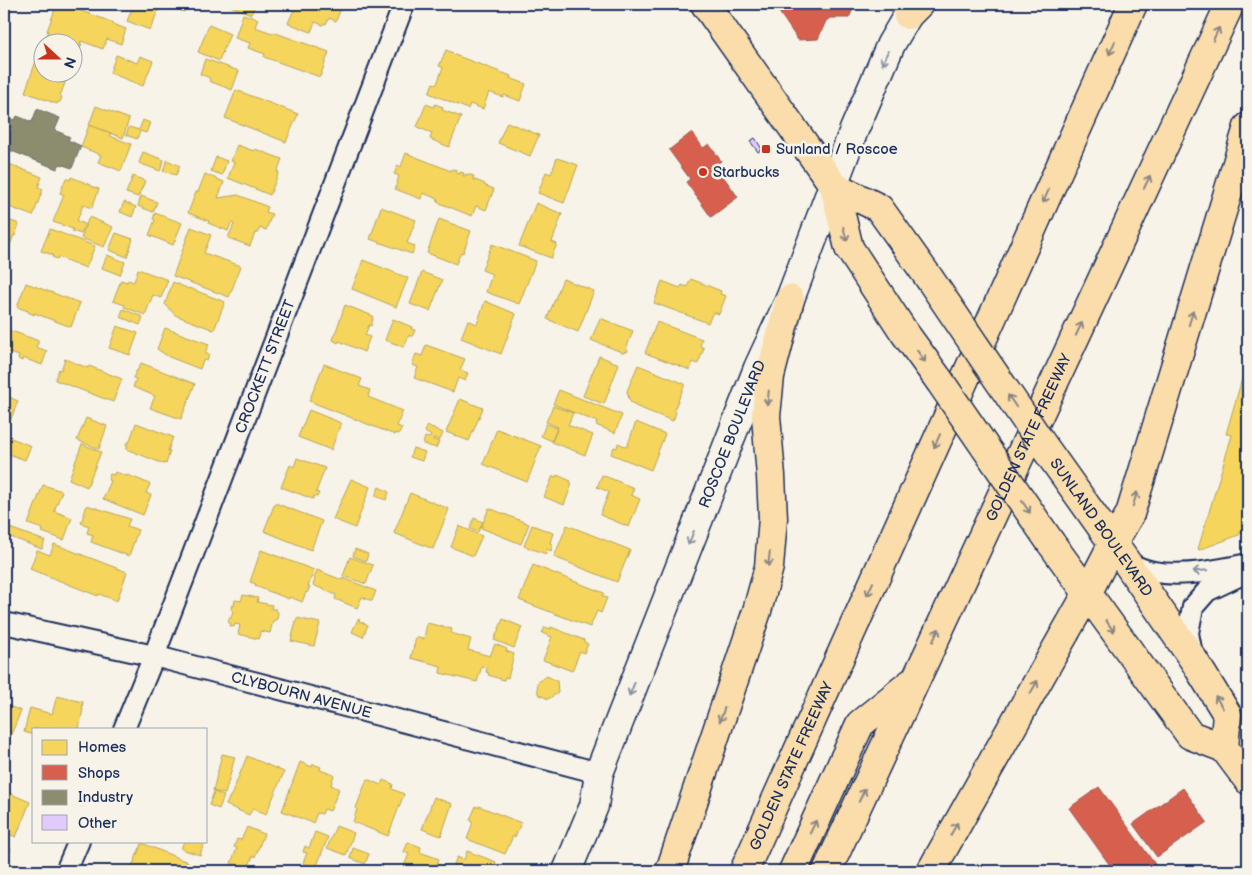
<svg xmlns="http://www.w3.org/2000/svg" width="1252" height="875" font-family="'Balsamiq Sans',sans-serif">
  <rect width="100%" height="100%" fill="#f7f3e8"/>
  <filter id="ink" filterUnits="userSpaceOnUse"><feTurbulence type="fractalNoise" baseFrequency=".02" numOctaves="2"/><feDisplacementMap in="SourceGraphic" scale="10" xChannelSelector="R" yChannelSelector="G"/><feConvolveMatrix kernelMatrix="1 2 1 2 8 2 1 2 1" color-interpolation-filters="sRGB"/></filter>
  <g filter="url(#ink)">
    <path fill="#f6d55c" stroke="#b4a35d" d="M57 4H61L90 14 114 23 113 24 126 29 121 44 107 39 103 49 81 41 80 44H82L78 52 72 50V42H52L45 40 48 32 47 31Z
      M134 4H161L150 30 127 21Z
      M164 4H187L184 12Z
      M225 4H256L251 14Z
      M279 4H340L339 8H341L336 21 329 18 326 24 324 23 323 25 315 22 311 32 288 23 294 10Z
      M243 14 258 19 255 27 272 33 273 32 329 52 320 77 264 57 265 54 248 48 250 43 235 38Z
      M209 25 230 34 219 61 198 52Z
      M446 50 453 53 452 54 511 76 510 78 526 84 520 101 504 95 503 97 489 92 483 109 470 104 468 109 429 93 433 83 437 84 443 67 439 66Z
      M40 53 42 54V72H72V65L75 66 71 76 68 75 60 96 62 97 60 102H58L57 104 25 92 36 61H37Z
      M116 55 137 63 140 56 153 61 143 86 110 73Z
      M205 59 239 71 232 90 209 81 210 78 200 74Z
      M236 90 298 114 286 142 225 118Z
      M426 104 434 107 435 104 443 107 442 110 461 117 449 147 430 139 432 133 417 127Z
      M96 106 129 119 123 138 89 125Z
      M143 120 150 123 146 133 140 131 137 139 126 135 129 127 139 130Z
      M507 122 539 135 530 156 498 143Z
      M89 125 111 133 110 136 131 144 121 171 98 162 101 155 81 147Z
      M237 145 254 151 255 149 282 159 277 172H279L270 195 228 178 234 162 231 161Z
      M143 152 164 160 160 171 139 163Z
      M406 153 451 171 452 169 457 170 456 173 460 174V172L464 173 463 176H465L466 174 474 176 473 179 485 184 484 185 494 189 486 210 476 206 472 216 437 202 438 199 423 193 421 199 395 189 399 176 394 174 398 165 401 167Z
      M216 157 227 161 222 175 211 171Z
      M557 158 578 165 564 203 538 193 546 172 551 174Z
      M167 160 180 166 176 175 163 171Z
      M4 162 42 177 38 187 43 189 33 216 4 205Z
      M205 174 224 182 218 198 238 195 268 207 266 212 272 214 266 230 260 228 257 234 255 233 250 246 228 238 234 224 231 223 228 231 208 223 209 221 188 213 196 192H198Z
      M133 176 145 181 138 197 126 193Z
      M71 177 91 185V186L99 189 92 208 83 205 77 221 85 224 81 234 72 231 73 229 53 222 64 195 60 193 66 178 70 180Z
      M141 196 157 202 153 212 138 206Z
      M124 202 136 207 132 217 120 212Z
      M536 203 562 214 552 242 557 244 551 258 519 246Z
      M381 207 416 220 407 243 415 246 412 254 370 239Z
      M155 213 182 223 173 245 149 235 155 220 153 219Z
      M89 217 113 227 104 247 81 238Z
      M4 218 19 224 15 236 14 235 4 260Z
      M439 219 471 231 463 253 461 252 456 264 427 253Z
      M191 227 211 235 204 253 241 266 229 297 173 276Z
      M50 229 95 246 86 268 58 257 57 259 52 257 53 255 41 251Z
      M116 233 133 239 127 257 109 250Z
      M492 244 536 261 519 304 486 292 492 274 482 270Z
      M107 255 125 262 120 275 102 268Z
      M363 260 408 278 396 307 352 289Z
      M138 269 168 280 161 298 153 295 145 315 124 307 125 305 113 301 121 280 127 282 128 280 134 282Z
      M422 272 442 280 430 311 410 304Z
      M563 279 594 291 578 332 547 319Z
      M691 279 721 291 720 294 726 296 719 314 713 312 708 323 654 303 662 281 680 288 682 285 687 287Z
      M173 282 189 289V288L225 302 214 330 175 315 165 304Z
      M26 283 80 303 71 327 34 313V315L28 312V311L17 307Z
      M485 301 516 314 501 354 461 338 468 320 477 324Z
      M345 305 373 316 372 319H373L371 326 369 325 365 335 370 337 364 352 339 341 338 343 333 340Z
      M123 309 143 317 140 325 120 317Z
      M600 318 633 331 626 349 628 350 627 352 625 351 624 353 591 340Z
      M393 319 412 327 411 329 415 330 412 337 409 335 404 347 385 340Z
      M657 322 702 339 700 346 704 348 698 364 693 362 690 370 645 353Z
      M117 326 138 333 130 355 109 348Z
      M165 328 209 344 205 353 209 355 207 361 203 360 200 369 169 357 157 349Z
      M9 330 39 341 36 347 47 351 42 365 23 358 22 361 18 359 19 356 4 351V344Z
      M426 345 465 359 460 370 468 373 465 381 458 378 453 392 414 378 418 367 412 365 416 354 422 356Z
      M599 356 619 364 604 404 583 396Z
      M1248 358V501L1243 519 1248 520 1244 533 1240 532 1239 535 1199 550 1198 549 1232 435 1226 434Z
      M65 359 88 368 89 366 122 379 113 402 55 380 59 369 61 370Z
      M141 363 195 384 181 419 150 408 155 396 133 387 136 379 133 378 137 370H138Z
      M324 364 362 379 359 386 370 390 368 397 403 411 397 426 402 428 399 434 395 433V435L309 401Z
      M638 365 685 384 674 410 676 412 673 421 635 406V404L631 403 629 399 627 391Z
      M559 390 622 415 615 433 596 425 597 422 553 404Z
      M4 395 18 401 9 424 4 422Z
      M460 399 483 408 469 441 446 432Z
      M553 406 573 413 568 425 593 435 585 455 552 442 558 427 546 422Z
      M309 410 341 423 331 450 298 437Z
      M86 418 107 426 99 449 77 440Z
      M636 422 665 434 651 470 611 454 614 447 617 448 618 443 627 447Z
      M136 423 173 437 168 451H170L166 464 164 463V464L126 449 128 446 126 445 127 442 129 443Z
      M546 424 557 428 552 441 541 436Z
      M427 426 429 427V426L443 433 440 440 434 438 433 440 439 441 436 448 423 444 425 437 430 438 431 436 425 432Z
      M497 429 541 446 527 482 483 464Z
      M4 435 31 446 25 460 4 452Z
      M82 444 101 452 87 487 69 479Z
      M413 448 425 452 422 461 410 457Z
      M297 458 325 468 316 492 319 493 317 497 314 496 313 499 281 487 290 465 294 467Z
      M115 472 127 476 128 475 150 484 146 493 151 495 143 515 103 499 111 481 108 480 110 474 114 475Z
      M557 475 571 481 570 483 572 484 564 505 544 497 553 476 556 477Z
      M602 475 634 488 631 495 640 499 629 527 600 515 609 492 597 487Z
      M351 479 370 487 355 528 333 519Z
      M43 485 62 491 54 511 72 518 64 540 42 532 43 529 28 524Z
      M379 487 389 492 386 500 375 496Z
      M410 493 449 509 433 549 394 533Z
      M275 503 322 521 311 550 264 531Z
      M87 505 130 519 127 526 138 530 129 556 91 542 93 535 87 533 89 526 81 523Z
      M489 508 529 524 521 544 481 528Z
      M474 518 483 522 478 532 470 529Z
      M532 525 553 533 550 543 553 544 551 551 547 549 546 554 524 546Z
      M567 525 630 550 617 582 554 557Z
      M459 526 482 536 473 556 451 547Z
      M10 528 45 541 42 549 8 536Z
      M54 544 127 572 117 601 99 594 98 596 30 569 37 550 50 555Z
      M355 549 368 554 366 561 353 556Z
      M261 550 314 570 308 587H310L307 593 306 592 302 602 290 597 289 599 255 586 256 584 250 582Z
      M350 557 373 565 366 584 343 576Z
      M533 565 604 593 602 596 607 598 601 613 597 611 590 627 519 600Z
      M317 570 342 580 343 578 376 591 372 601 362 597 357 608 335 599 336 595 313 585 315 579 314 578Z
      M243 595 258 598 257 602 272 605 271 609H276L278 613 277 619 273 621 270 633 260 631 259 639 238 634 240 625 235 624 234 627 230 626 231 624 228 622 229 618H231L233 610 231 609 232 605 234 606 235 600 241 601Z
      M297 618 320 623 314 646 291 641Z
      M358 619 360 620 359 621 368 625 363 637 352 632Z
      M503 619 522 627 514 648 494 640Z
      M427 623 452 629 451 633 471 639 468 650 490 656 495 644 507 649 506 651 514 654 508 678 505 677 504 680 488 675 489 673 486 672 487 667 482 666 477 682 440 673 441 666 411 658 416 637 424 639Z
      M545 627 551 629V627L584 640V642L588 644 584 653 580 651 572 671 543 660 552 637 542 633Z
      M547 676 557 681 558 693 548 699 538 694 537 683Z
      M57 696 83 702 82 709H83L79 729H34V735L24 732 30 708 52 714Z
      M4 704 21 711 10 737 7 736 4 743Z
      M222 754 235 757 225 794 213 791Z
      M247 756 284 772 266 814 253 808 249 815 226 805 230 796H231Z
      M300 762 312 767 313 764 321 767 320 770 334 775 331 785 339 789 330 811 324 809 322 814 317 813 313 823 282 811Z
      M367 779 381 785 383 780 393 784 392 789 404 794 388 836 353 822 357 809 356 808Z
      M4 791 30 802 16 837 4 832Z
      M214 792 224 796 219 809 209 805Z
      M434 797 452 804 441 836 422 829Z
      M476 806 479 808V806L521 823 515 837 513 836 505 854 467 839 473 822 470 820Z
      M336 826 354 833 346 855 327 848Z
      M247 827 264 834 255 857 253 856 247 870 231 863 237 848 234 847 237 839 241 840Z
      M315 832 328 837 316 868 303 863 307 853 303 852 305 846 309 848Z
      M184 841H205L200 855 181 849Z
      M408 842 421 847 420 852 439 859 434 871H402L409 854 404 852Z
      M142 843 190 863V864L196 866 194 871H130Z
      M4 846 11 849 4 869Z
      M353 848 369 854 365 864 350 858Z
      M467 851 496 862 493 871H451L457 857 464 860Z"/>
    <path fill="#d6604d" stroke="#9e5152" d="M779 4H855L849 18H830L826 21 818 39 798 40 777 9Z
      M692 132 703 148 709 144 721 161 715 165 738 197 711 217 686 182 690 179 669 150Z
      M1099 787 1149 856 1160 871H1114L1069 808Z
      M1183 788 1207 822 1157 857 1133 824Z"/>
    <path fill="#8c8c6e" stroke="#6a7069" d="M37 109 60 118 55 130 70 137 68 140 81 146 72 168 60 164 57 169 4 148 12 128 6 125 10 118 15 120 17 116 32 122Z"/>
    <path fill="#e0cbfc" stroke="#1b2f5e" d="M755 138 762 149 758 152 750 141Z"/>
    <g fill="none" stroke-linecap="round" stroke-linejoin="round">
      <defs>
        <g id="minor">
          <path d="M1127 563C1136 566 1145 571 1154 572 1184 577 1219 570 1248 564"/>
          <path id="s1" d="M4 623 154 656 599 773"/>
          <path d="M1192 654 1188 633 1193 607 1207 591 1247 572"/>
          <path id="s2" d="M124 729 154 656 404 4"/>
          <path d="M66 871 79 841"/>
        </g>
        <g id="secondary">
          <path id="s3" d="M567 871 594 806 599 773 758 368 790 299 854 130 891 44 908 15"/>
        </g>
        <g id="primary">
          <path d="M705 4 834 186 849 248 904 332 939 380"/>
          <path d="M834 186 879 208 929 278"/>
          <path id="s4" d="M1040 441 1127 563 1193 659 1227 714 1224 748"/>
          <path d="M1051 543 1190 735 1224 748 1248 780"/>
        </g>
        <g id="motorway">
          <path d="M908 15 919 4"/>
          <path d="M670 871 757 611 769 567 773 518 771 476 766 416 770 376 790 299"/>
          <path id="s5" d="M744 871 1133 4"/>
          <path d="M793 871 860 724 911 683"/>
          <path id="s6" d="M827 871 1230 4"/>
          <path d="M931 871 1087 594 1113 543 1130 514 1248 127"/>
        </g>
      </defs>
      <use href="#minor" stroke="#1b2f5e" stroke-width="24"/>
      <use href="#secondary" stroke="#1b2f5e" stroke-width="31"/>
      <use href="#primary" stroke="#1b2f5e" stroke-width="31"/>
      <use href="#motorway" stroke="#1b2f5e" stroke-width="31"/>
      <use href="#minor" stroke="#f7f3e8" stroke-width="20"/>
      <use href="#secondary" stroke="#f7f3e8" stroke-width="28"/>
      <use href="#primary" stroke="#fbddab" stroke-width="28"/>
      <use href="#motorway" stroke="#fbddab" stroke-width="28"/>
      <defs>
        <path id="primary-bridge" d="M929 278 1040 441
          M939 380 1051 543"/>
      </defs>
      <use href="#primary-bridge" stroke="#1b2f5e" stroke-width="31" stroke-linecap="butt"/>
      <use href="#primary-bridge" stroke="#fbddab" stroke-width="28"/>
    </g>
    <defs><path id="oneway-shaft" d="M-6 0H5M1.5-3L5.5 0L1.5 3" fill="none" stroke-width="1.6" stroke-linecap="round" stroke-linejoin="round" transform="scale(1.25)"/></defs>
    <g stroke="#8b8684">
      <use href="#oneway-shaft" transform="translate(1216 34) rotate(-65)"/>
      <use href="#oneway-shaft" transform="translate(1112 48) rotate(114)"/>
      <use href="#oneway-shaft" transform="translate(1147 182) rotate(-65)"/>
      <use href="#oneway-shaft" transform="translate(1046 196) rotate(114)"/>
      <use href="#oneway-shaft" transform="translate(845 234) rotate(76)"/>
      <use href="#oneway-shaft" transform="translate(1191 318) rotate(-73)"/>
      <use href="#oneway-shaft" transform="translate(1079 329) rotate(-65)"/>
      <use href="#oneway-shaft" transform="translate(921 356) rotate(54)"/>
      <use href="#oneway-shaft" transform="translate(768 398) rotate(96)"/>
      <use href="#oneway-shaft" transform="translate(1012 401) rotate(-124)"/>
      <use href="#oneway-shaft" transform="translate(937 441) rotate(114)"/>
      <use href="#oneway-shaft" transform="translate(1135 499) rotate(-73)"/>
      <use href="#oneway-shaft" transform="translate(1026 507) rotate(56)"/>
      <use href="#oneway-shaft" transform="translate(769 559) rotate(96)"/>
      <use href="#oneway-shaft" transform="translate(870 589) rotate(114)"/>
      <use href="#oneway-shaft" transform="translate(1110 626) rotate(54)"/>
      <use href="#oneway-shaft" transform="translate(936 635) rotate(-65)"/>
      <use href="#oneway-shaft" transform="translate(1034 687) rotate(-61)"/>
      <use href="#oneway-shaft" transform="translate(1219 702) rotate(-121)"/>
      <use href="#oneway-shaft" transform="translate(722 715) rotate(109)"/>
      <use href="#oneway-shaft" transform="translate(862 795) rotate(-65)"/>
      <use href="#oneway-shaft" transform="translate(813 827) rotate(-65)"/>
      <use href="#oneway-shaft" transform="translate(954 829) rotate(-61)"/>
    </g>
    <g stroke="#8991a3">
      <use href="#oneway-shaft" transform="translate(885 58) rotate(113)"/>
      <use href="#oneway-shaft" transform="translate(691 538) rotate(112)"/>
      <use href="#oneway-shaft" transform="translate(1200 571) rotate(175)"/>
      <use href="#oneway-shaft" transform="translate(632 689) rotate(112)"/>
    </g>
  </g>
  <g fill="#c8321e" stroke="#f7f3e8" stroke-width="2">
    <rect x="761" y="144" width="10" height="10" rx="2.5"/>
    <circle cx="703" cy="172" r="5"/>
  </g>
  <g text-anchor="middle" dominant-baseline="central" stroke-width="5" stroke-linejoin="round" paint-order="stroke">
    <g font-size="15" fill="#1b2f5e" stroke="#f7f3e8" text-anchor="start">
      <text x="776" y="149">Sunland / Roscoe</text>
      <text x="713" y="172">Starbucks</text>
    </g>
    <g font-size="15" fill="#1b2f5e" stroke="#f7f3e8">
      <text stroke="none"><textPath href="#s2" startOffset="389">CROCKETT STREET</textPath></text>
      <text stroke="none"><textPath href="#s3" startOffset="468">ROSCOE BOULEVARD</textPath></text>
      <text stroke="none"><textPath href="#s6" startOffset="478">GOLDEN STATE FREEWAY</textPath></text>
      <text stroke="none"><textPath href="#s4" startOffset="106">SUNLAND BOULEVARD</textPath></text>
      <text stroke="none"><textPath href="#s1" startOffset="306">CLYBOURN AVENUE</textPath></text>
      <text stroke="none"><textPath href="#s5" startOffset="115">GOLDEN STATE FREEWAY</textPath></text>
    </g>
  </g>
  <rect width="1252" height="875" fill="none" stroke="#f7f3e8" stroke-width="20"/>
  <rect x="10" y="10" width="1232" height="855" fill="none" stroke="#1b2f5e" stroke-width="2" filter="url(#ink)"/>
  <rect x="32" y="728" width="175" height="115" fill="#f7f3e8" stroke="#9fa5b1"/>
  <rect x="42" y="740" width="25" height="15" fill="#f6d55c" stroke="#9fa5b1"/>
  <text x="78" y="752" font-size="15" fill="#1b2f5e">Homes</text>
  <rect x="42" y="765" width="25" height="15" fill="#d6604d" stroke="#9fa5b1"/>
  <text x="78" y="778" font-size="15" fill="#1b2f5e">Shops</text>
  <rect x="42" y="790" width="25" height="15" fill="#8c8c6e" stroke="#9fa5b1"/>
  <text x="78" y="802" font-size="15" fill="#1b2f5e">Industry</text>
  <rect x="42" y="815" width="25" height="15" fill="#e0cbfc" stroke="#9fa5b1"/>
  <text x="78" y="828" font-size="15" fill="#1b2f5e">Other</text>
  <g transform="translate(58 58) rotate(111)"><circle r="24" fill="#f7f3e8" stroke="#9fa5b1"/>
  <path d="M0-4L9 19L0 12L-9 19Z" fill="#c8321e"/>
  <text y="-8" font-size="14" font-weight="bold" text-anchor="middle" fill="#1b2f5e">N</text>
  </g>
</svg>
